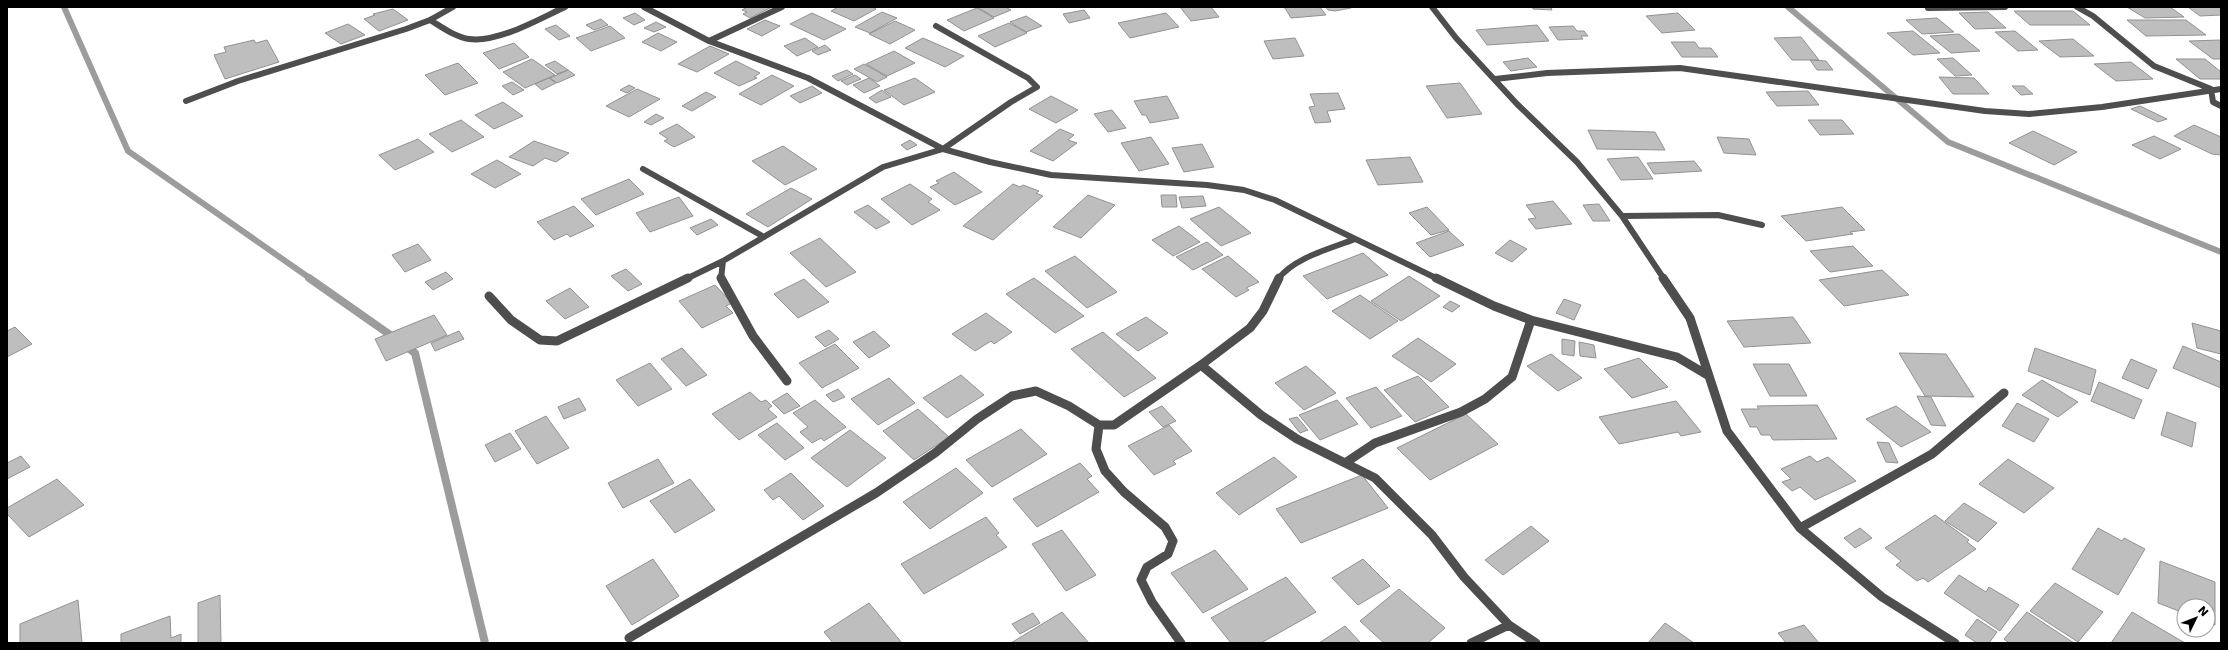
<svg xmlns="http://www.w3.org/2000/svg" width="2228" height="650" font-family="'DejaVu Sans',sans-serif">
  <rect width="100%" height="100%" fill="#fff"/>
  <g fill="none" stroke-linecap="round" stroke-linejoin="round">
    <path stroke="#9c9c9c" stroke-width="6" d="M64 7 128 151 311 279
      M1788 7 1948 142 2221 252"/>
    <path stroke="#9c9c9c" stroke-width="8" d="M309 278 396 339
      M404 345 415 353 485 643"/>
  </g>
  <path fill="#bebebe" stroke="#929292" d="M747 7H772L750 18 743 14 747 12 742 10Z
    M838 7H872L876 9 854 21 831 11Z
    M977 7H1005L1011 10 994 17Z
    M1180 7H1211L1219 17 1191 21Z
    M1281 7H1320L1326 15 1291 18 1285 8Z
    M1326 7H1351V8L1335 11 1328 10Z
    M1532 7H1551L1552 10 1533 9Z
    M2127 7H2170L2184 17 2145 18Z
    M2188 7H2221V15L2200 16Z
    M977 8 994 18 964 31 947 20Z
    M393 9 408 20 379 31 364 19 375 15 373 14Z
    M1084 10 1090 18 1069 23 1063 14Z
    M2014 11H2073L2090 25H2030Z
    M882 12 897 18 870 33 855 27Z
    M1988 12 2006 28 1975 29 1959 13Z
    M635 13 645 20 634 25 623 18Z
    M812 13 846 29 824 40 790 24Z
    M1166 13 1179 27 1130 38 1118 23Z
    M1678 13 1695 30 1662 33 1646 16Z
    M1026 16 1042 26 1026 32 1010 22Z
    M1937 18 1954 32 1922 34 1906 20Z
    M601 19 608 25 594 30 586 25Z
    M765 20 780 26 762 36 747 29Z
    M2127 20H2186L2206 35 2146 36Z
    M895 21 915 30 890 44 869 34Z
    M656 22 666 27 654 32 644 28Z
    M1009 23 1027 33 995 47 978 36Z
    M348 24 365 35 341 44 325 33Z
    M556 25 570 36 559 40 545 29Z
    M1537 25 1549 41 1487 45 1476 30Z
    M610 26 625 38 591 51 576 38Z
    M1573 26 1577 31H1584L1588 36H1581L1583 39 1558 40 1549 27Z
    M1913 31 1940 53 1913 55 1887 33Z
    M2015 31 2038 50 2018 51 1995 32Z
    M658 33 677 42 661 51 642 42Z
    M1959 34 1980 51 1951 53 1930 36Z
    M1801 37 1819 60H1792L1774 38Z
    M805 38 818 47 797 56 784 46Z
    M923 38 964 56 945 67 905 48Z
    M1295 38 1304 56 1273 59 1264 41Z
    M2073 39 2094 56 2060 57 2039 41Z
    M254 40 256 43 267 40 279 62 225 79 214 55 226 52 224 47Z
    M2221 40V59H2213L2189 41Z
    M1671 42H1695L1699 48H1711L1718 57H1682Z
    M514 43 529 57 499 69 483 53Z
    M825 45 831 50 818 55 812 51Z
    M710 46 729 54 697 72 678 64Z
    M894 51 915 63 887 76 866 64Z
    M1528 58 1537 67 1511 71 1503 62Z
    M1953 58 1972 75 1955 76 1937 59Z
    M532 59 555 75 525 88 503 72Z
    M2176 59H2205L2221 72V79H2200Z
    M1810 60 1826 61 1833 70H1817Z
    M555 61 568 70 557 74 545 65Z
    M736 61 760 73 754 77 757 78 739 86 714 73Z
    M2131 62 2153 79 2116 81 2094 64Z
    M458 63 478 83 445 95 425 75Z
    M864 64 887 77 877 82 854 69Z
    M568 70 575 75 557 83 550 78Z
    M847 70 853 74 838 81 832 76Z
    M772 75 794 86 761 105 739 94Z
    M855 75 861 79 847 85 841 81Z
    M1939 77 1974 78 1989 94H1953Z
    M549 78 556 83 542 90 535 84Z
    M869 78 880 86 864 93 853 85Z
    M915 78 935 92 904 105 884 90Z
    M512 82 524 90 513 95 502 86Z
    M1460 83 1482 114 1447 118 1426 86Z
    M629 85 635 88 627 93 620 90Z
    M812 86 822 93 800 103 790 96Z
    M2012 86H2024L2033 94 2021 95Z
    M637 89 660 99 629 117 606 106Z
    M882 90 891 97 876 103 869 98Z
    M1808 91 1819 105 1777 106 1766 92Z
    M706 92 716 97 692 111 682 106Z
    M1338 93 1345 109 1327 111 1331 122 1315 123 1309 107 1315 106 1310 94Z
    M1051 96 1078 110 1056 123 1029 109Z
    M1167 96 1179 118 1150 123 1146 115H1142L1134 101Z
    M503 102 523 116 494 129 475 115Z
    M2140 106 2167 119 2158 122 2131 109Z
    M1112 110 1126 128 1108 132 1094 114Z
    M656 114 664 118 651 125 644 122Z
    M461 120 484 137 452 152 429 134Z
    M1808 120H1842L1854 134 1820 135Z
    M677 124 695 137 674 147 664 141 668 139 659 133Z
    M2194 125 2221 137V155L2212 154 2174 136Z
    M1060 129 1074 135 1068 140 1077 143 1053 161 1030 151Z
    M1588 130 1655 132 1665 150 1597 149Z
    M2033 131 2077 152 2054 165 2009 143Z
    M2154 136 2181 149 2160 159 2132 145Z
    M1151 137 1169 164 1139 171 1121 143Z
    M1717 137 1749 139 1756 155 1724 153Z
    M418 139 434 152 395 170 379 155Z
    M910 140 917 145 907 150 901 145Z
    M534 141 569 153 556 162 545 158 533 166 509 157Z
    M1202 144 1214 167 1184 172 1172 148Z
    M783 146 817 169 785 185 752 161Z
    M1410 157 1423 182 1378 185 1366 160Z
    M1638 157 1653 179 1621 180 1607 159Z
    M497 160 521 174 495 188 471 174Z
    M1694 161 1702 171 1654 174 1647 163Z
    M954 172 982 192 955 205 930 187 939 183 936 181Z
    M629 179 644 194 596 215 581 199Z
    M910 184 932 199 928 202 940 210 912 225 881 199Z
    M1013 184 1020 187 1023 185 1039 191 1036 193 1043 196 993 240 963 226Z
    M791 188 812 199 768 227 746 214Z
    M1088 195 1115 205 1081 238 1053 227Z
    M1161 195H1176L1177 207H1162Z
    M1203 196 1206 206 1182 208 1179 197Z
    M679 197 693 216 650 232 636 213Z
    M1553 201 1572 224 1536 229 1528 219 1536 218 1526 205Z
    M1599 204 1610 221H1593L1583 205Z
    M868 205 890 222 876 229 854 212Z
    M574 206 594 226 570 237 567 234 554 240 537 222Z
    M1219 207 1251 233 1221 246 1190 219Z
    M1427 207 1449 230 1431 235 1409 213Z
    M1842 207 1865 230 1850 232 1853 234 1806 241 1781 216Z
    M711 219 718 225 697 235 690 228Z
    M1179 226 1200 242 1173 256 1152 240Z
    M1449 231 1464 245 1430 257 1416 243Z
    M820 238 856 272 826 287 790 253Z
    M1510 240 1527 249 1512 262 1495 253Z
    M1207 242 1223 255 1193 270 1176 257Z
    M418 244 431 260 405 272 392 255Z
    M1853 246 1873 266 1830 272 1810 251Z
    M1363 253 1388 275 1327 299 1303 276Z
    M1075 256 1117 292 1087 308 1045 271Z
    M1228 256 1259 282 1246 288 1249 290 1236 297 1202 269Z
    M626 269 642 284 628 291 611 276Z
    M1882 270 1909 295 1844 306 1819 280Z
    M446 272 453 279 433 290 425 282Z
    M1409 276 1440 296 1401 321 1371 301Z
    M1034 278 1084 316 1055 333 1006 294Z
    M804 279 829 302 798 318 774 294Z
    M715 285 732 303 726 306 733 313 702 328 679 301Z
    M570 288 589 307 565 319 546 301Z
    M1360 295 1398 321 1370 339 1332 311Z
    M1564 299 1581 305 1574 320 1556 313Z
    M1450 301 1460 306 1452 312 1443 307Z
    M986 313 1012 332 994 344 991 341 975 351 952 334Z
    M434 315 447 335 386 361 375 339Z
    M1146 317 1168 333 1138 351 1116 334Z
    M1793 317 1811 343 1744 347 1727 321Z
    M2192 323 2221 331V354L2197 348Z
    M15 327 32 344 7 357V331Z
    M829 330 839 339 825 347 815 337Z
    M459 331 464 339 435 351 431 343Z
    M874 331 890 346 869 358 853 342Z
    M1103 332 1156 378 1124 397 1071 349Z
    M1418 338 1456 364 1431 382 1392 356Z
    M1562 339 1575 341 1574 356 1562 354Z
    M1579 342 1594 345 1596 358 1580 356Z
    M835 344 859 368 822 388 799 363Z
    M2183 346 2221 362V388L2173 368Z
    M682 348 707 375 686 386 661 359Z
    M2035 348 2096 370 2090 395 2028 371Z
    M1899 353 1946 354 1974 397 1925 396Z
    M1551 354 1582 378 1558 391 1527 366Z
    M1639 358 1668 387 1632 398 1604 369Z
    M2131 359 2157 370 2148 389 2122 378Z
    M650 363 672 389 638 406 616 380Z
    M1753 364H1789L1807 396H1770Z
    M1306 366 1336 393 1304 410 1275 383Z
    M961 375 984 395 947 418 923 398Z
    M1418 376 1449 407 1415 422 1384 390Z
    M889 378 915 403 878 425 851 399Z
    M2042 380 2078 402 2058 417 2022 395Z
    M2099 382 2142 400 2134 419 2091 401Z
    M1376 387 1402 416 1371 428 1346 398Z
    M838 389 845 397 833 402 826 395Z
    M750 392 761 402 766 400 772 406 768 409 777 417 739 440 712 414Z
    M787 393 800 406 784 414 772 402Z
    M1917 396 1931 397 1946 426 1931 425Z
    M579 398 586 410 564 419 558 407Z
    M815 400 846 427 824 441 821 438 812 443 800 432 808 427 793 413Z
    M1337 400 1358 424 1320 440 1299 415Z
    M1676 401 1701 432 1681 436 1678 432 1619 444 1599 417Z
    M2017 403 2049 419 2034 442 2002 426Z
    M1817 405 1837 439 1773 440 1770 435H1761L1757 427H1750L1741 409H1759L1757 406Z
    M1162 406 1176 421 1163 427 1149 412Z
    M1896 406 1931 432 1901 447 1866 419Z
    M918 409 949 437 914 460 883 431Z
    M2167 412 2196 423 2192 447 2161 435Z
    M1466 414 1498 444 1430 480 1397 448Z
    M546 416 569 448 537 464 515 431Z
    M1297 417 1308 430 1300 433 1289 419Z
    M777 423 804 448 785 460 758 435Z
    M1169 425 1192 451 1173 461 1176 464 1154 475 1128 446Z
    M1021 429 1047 454 992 487 966 460Z
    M850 430 886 458 847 487 811 458Z
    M510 433 521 449 495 462 485 445Z
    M1877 442 1889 443 1898 463 1886 462Z
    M21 456 30 467 7 479V463Z
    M1810 456 1817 462 1828 457 1856 481 1815 500 1800 487 1792 491 1782 482 1791 479 1781 469Z
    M1274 457 1297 477 1239 515 1216 493Z
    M658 459 674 483 623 508 608 483Z
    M2008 459 2054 488 2024 513 1979 484Z
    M1080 463 1092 476 1087 479 1099 492 1037 527 1013 499Z
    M956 468 983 493 930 529 903 502Z
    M791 473 824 506 803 520 779 496 773 500 764 490Z
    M1362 475 1388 508 1301 543 1276 509Z
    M57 479 84 505 29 537 7 514V508Z
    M690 479 715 510 675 533 650 501Z
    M1964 503 1997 523 1978 542 1945 521Z
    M1935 515 1969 540 1967 542 1976 549 1928 582 1923 578 1917 581 1896 565 1901 561 1885 548Z
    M986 517 999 533 996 535 1007 547 924 594 901 564Z
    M1531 526 1549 541 1503 575 1485 560Z
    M1860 528 1872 538 1855 548 1844 538Z
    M2098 528 2122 541 2124 538 2145 549 2118 595 2072 569Z
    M1062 530 1096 575 1066 591 1032 544Z
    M1215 550 1248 589 1203 613 1171 573Z
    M653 559 679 596 632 625 606 586Z
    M1363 559 1390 586 1358 605 1332 578Z
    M2160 561 2215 582V625L2208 623V606H2184V613L2158 603Z
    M1959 575 1986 592 1989 587 2019 605 2000 631 1944 593Z
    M1286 577 1316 612 1261 643H1231L1211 618Z
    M2055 583 2103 612 2078 642 2030 611Z
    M1399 589 1445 628 1428 643H1384L1360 621Z
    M220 595 221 643H198V603Z
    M78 600 82 643H20V624Z
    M869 603 902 643H833L824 632Z
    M1062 612 1089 643H1011Z
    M2027 612 2074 643H2009L2004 639Z
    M2132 612 2185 643H2111Z
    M1033 613 1040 623 1020 634 1012 624Z
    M170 616 171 638 181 634V643H121V634Z
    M1977 619 1997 632 1989 643H1977L1965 635Z
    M1665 623 1694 643H1648Z
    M1804 625 1819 643H1786L1778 633Z
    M1345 626 1361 643H1319Z"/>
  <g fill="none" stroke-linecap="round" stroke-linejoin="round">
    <path stroke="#4e4e4e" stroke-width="6" d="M644 7 709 41 808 78 943 149 990 162 1051 175 1207 185 1244 190 1275 200 1438 279
      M1432 7 1456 38 1517 104 1577 162 1622 216 1664 279
      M2077 7 2093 16 2154 66 2211 89 2213 102 2221 106
      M1928 8 2005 7
      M430 20C442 27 455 37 469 39 498 43 539 19 565 7
      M709 41 782 7
      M1495 79 1547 73 1680 68 1985 111 2029 114 2102 107 2221 89
      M186 101 238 81 406 29 430 20 453 7
      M643 169 764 237
      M1622 216 1718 215 1762 225
      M686 279 723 261 883 167 943 149 1011 102 1037 87 1028 78 936 26
      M721 279 723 261
      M1278 279C1295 257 1330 249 1355 239"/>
    <path stroke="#4e4e4e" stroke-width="9" d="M721 278 753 336 787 381
      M1436 278 1494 306 1531 320 1677 357 1709 376
      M1663 278 1690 318 1727 431 1800 528 1882 597 1955 643
      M489 296 511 320 540 340 557 341 688 278
      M1201 365 1261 415 1297 439 1375 478 1432 535 1464 577 1509 625 1536 643
      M1099 425 1096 449 1105 471 1124 492 1165 527 1173 541 1168 554 1147 567 1141 580 1152 602 1181 643
      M1345 463 1375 443 1461 412 1485 399 1512 377 1531 320
      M1800 528 1932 454 2004 393
      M629 638 876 493 935 453 977 419 1012 396 1036 391 1069 406 1099 425H1114L1201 365 1250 328 1263 311 1279 278
      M1471 643 1509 625"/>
  </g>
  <rect width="2228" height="650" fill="none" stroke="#000000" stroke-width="16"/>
  <g transform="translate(2196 618) rotate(47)"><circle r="19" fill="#ffffff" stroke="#999999"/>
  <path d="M0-3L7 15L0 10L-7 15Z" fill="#000000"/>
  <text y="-6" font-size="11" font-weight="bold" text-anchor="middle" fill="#000000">N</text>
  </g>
</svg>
